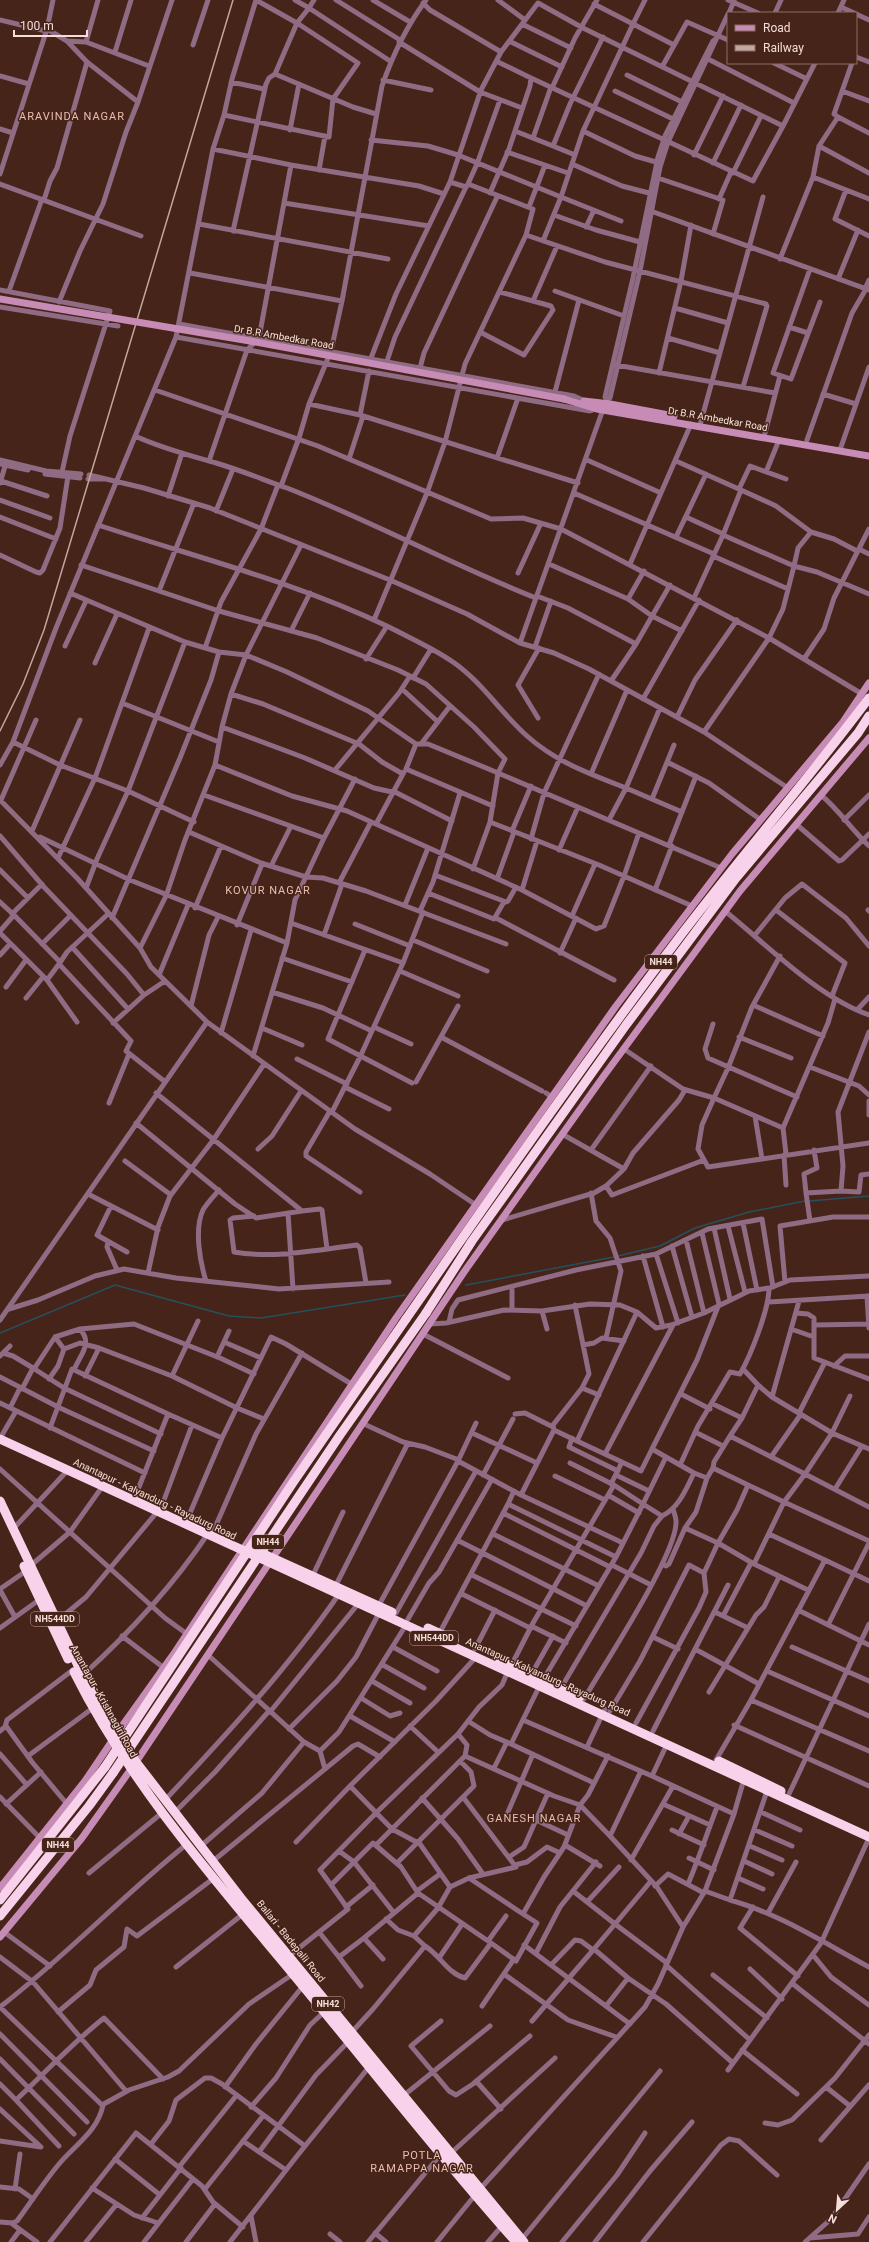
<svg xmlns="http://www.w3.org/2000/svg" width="869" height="2242" font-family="Roboto,sans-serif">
  <rect width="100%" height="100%" fill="#462419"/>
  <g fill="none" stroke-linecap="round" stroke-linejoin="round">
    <path stroke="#25515e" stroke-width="1.5" d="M809 1201 869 1196
      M618 1256 660 1246 695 1228 749 1212 805 1201
      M466 1285 614 1257
      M0 1333 115 1285 229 1316 261 1318 405 1295"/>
    <path stroke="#906b84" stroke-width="5" d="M256 0 232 79 224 115 329 137 333 99 358 63 297 23 309 8 295 0
      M256 0 297 23 275 74 353 107 376 114
      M314 0 309 8 390 61
      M336 0 400 40
      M373 0 410 22
      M498 0 525 20
      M645 0 633 24 674 45
      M728 0 758 13
      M423 3 430 10 501 52 538 3 583 28 783 126 815 63
      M841 7 854 13
      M729 13 734 1
      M775 13 781 0
      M838 13 844 0
      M856 14 869 20
      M0 20 46 31
      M522 24 571 48
      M47 29 67 41 87 62 138 102 172 0
      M67 41 86 42 149 66
      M509 41 562 67
      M86 42 98 0
      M399 42 480 92 522 108
      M193 45 208 0
      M115 52 131 0
      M856 57 869 62
      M708 59 794 103
      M496 61 531 78
      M774 63 807 79
      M662 67 687 22 728 40
      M627 75 682 102
      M0 76 29 84
      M383 80 431 90
      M231 82 264 89
      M552 88 575 38 597 0
      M615 91 673 119
      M842 91 869 101
      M838 117 834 114 852 63
      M0 129 13 133
      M290 130 299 84
      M515 131 553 146
      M583 131 633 24 594 4
      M533 138 551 87
      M371 140 428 146 458 155 561 197 572 164
      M819 146 869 173
      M213 149 224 115
      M507 152 568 173
      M575 155 553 146 570 104 603 37
      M694 155 723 96
      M713 163 741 105
      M319 170 325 136
      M733 173 761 116
      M0 174 47 29 53 0
      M813 177 869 199
      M658 178 723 200 713 234
      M0 184 141 236
      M468 184 533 209 526 235 605 262 766 304 767 306 743 387
      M467 186 477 164 500 100
      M846 190 835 219 869 236
      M490 193 509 149 530 86 531 78 753 181 783 126
      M649 193 622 186 572 164 583 131 635 156 656 162
      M719 199 731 172
      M44 200 50 181 57 168 87 62
      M284 203 429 226
      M529 207 545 165
      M648 210 869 290
      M554 215 596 230 640 242
      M199 224 388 259
      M586 227 594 210
      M233 231 266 84 269 78 275 74
      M543 241 561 197 621 221
      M780 259 813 177 819 146 838 117 869 133
      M810 269 773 373 791 379 820 302
      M190 273 342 301
      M838 279 858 230
      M865 289 869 280
      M0 290 110 311 70 436 62 472
      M9 291 42 199
      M555 291 624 316
      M533 301 557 246
      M59 302 80 251 103 204 126 132 138 102
      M0 307 118 326
      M675 308 728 323
      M179 324 574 396 585 401
      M789 327 808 333
      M480 332 524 355 553 310 551 306 500 292
      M176 337C314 362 452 387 590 411L596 409
      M668 338 720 353
      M371 358 396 294 450 182
      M387 361 395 337 466 187 450 182 481 90 501 52
      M616 365 775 393
      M420 368 424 353 497 197
      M659 373 681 281 691 225
      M155 390 318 446 491 519 523 518 561 529 769 638 862 694
      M555 392 579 300
      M823 394 856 404
      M607 400 605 397 633 278 658 157 665 136 713 41 717 38
      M309 404 331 351 342 301 382 86C393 54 406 27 426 0
      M360 415 369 371
      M700 425 763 197
      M765 433 780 376
      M135 436C161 448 188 455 216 463 240 470 264 480 287 488 372 521 452 565 536 598
      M807 440 852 313 866 289
      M841 447 869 367
      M497 458 518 398
      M349 459 363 416
      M0 460 46 471 81 474
      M587 460 661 493
      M209 461 247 350 259 338 291 165 419 186 444 194
      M676 461 741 490 723 535
      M0 464 28 470
      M766 472 779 440
      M45 474 80 478
      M89 475 144 488 210 508 390 580 467 614 520 643 554 653 589 669 704 732 788 788
      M88 479H104
      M1 481 47 496
      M0 483 6 463
      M281 486 299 438 309 404 360 415 578 483
      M739 489 750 466 786 479
      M741 490 776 506 811 532
      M574 493 714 554
      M168 496 182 453
      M0 500 50 518
      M216 511 233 469
      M0 517 56 539
      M686 517 723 534
      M98 525C195 557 296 582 389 627 410 638 433 648 453 662 482 682 501 713 527 736 556 762 590 774 626 788L609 820
      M676 537 706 474
      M859 549 869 554
      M857 551 834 539 811 532 798 548 794 566 817 572 869 594
      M0 555 36 572 40 573 43 570 60 528 68 476
      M713 556 788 589
      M549 564 628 599 652 616 682 631
      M630 564 691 424
      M81 565 219 611 317 638 398 670 426 684 474 727 505 759 498 773 490 822 599 865 692 906
      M518 573 541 523
      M159 591 194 503
      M70 593 185 642 219 652 246 655 287 672 368 711 416 744H428L491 770 721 868
      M537 596 568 608 636 644
      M694 598 723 535 794 566 783 609 769 638 704 732
      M628 599 644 571
      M374 620 427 493 445 442 465 364 526 235
      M291 631 310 593
      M520 643 601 415 607 400 610 398 640 271 660 167 668 142 728 14
      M65 646 86 601
      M535 647 551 601
      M205 648 221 602 261 529 278 485
      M366 659 387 626
      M804 659 824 629 834 598 869 529
      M95 663 117 614
      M413 678 431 649
      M611 681 636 644 670 585
      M402 689 438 722
      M231 694 263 704 359 744 382 762 403 774
      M643 699 699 600
      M122 703 219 742
      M660 708 626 788 682 812
      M677 717 695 680 737 620
      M538 718 518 685 539 648
      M222 727 305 758 374 788 392 792
      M13 742 60 765 128 791 194 822
      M416 744 406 769 493 806
      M421 744 450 706
      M667 762 709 783 761 820
      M0 765 13 742 56 628 176 337 213 149 291 165
      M215 765 292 796 347 811 522 890 596 929 604 926 624 876 639 833
      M335 770 399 693 410 676
      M591 774 627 690
      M393 791 452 821
      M204 795 324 838 295 900 287 943 253 1056
      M821 795C839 810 852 830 869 846
      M652 799 674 745
      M0 800 77 878 140 948 151 967 207 1022 355 1129 430 1174 476 1205
      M1 800 36 720
      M844 820 869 795
      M376 824 404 772
      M796 824 839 861 842 860 869 834
      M32 831 80 720
      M512 831 531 786
      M189 832 261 863 306 877 323 878 366 891 506 944
      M0 836 44 887 127 974 144 995 165 981
      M40 837 130 880 287 943
      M324 838 355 779
      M531 839 544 793 599 674
      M669 845 696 776
      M559 850 578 807
      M58 858 95 778 149 628
      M271 866 291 826
      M473 869 490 822
      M0 870 28 898
      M435 875 506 902 508 901 516 887
      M497 879 514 832
      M339 883 371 822
      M86 888 97 859 128 791 185 642
      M522 890 537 841
      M655 890 672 846
      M428 893 494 919 504 902
      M0 902 14 915 0 931
      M405 905 428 848
      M195 908 221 846
      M776 910 845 963 832 996
      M868 910 869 911
      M420 911 433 882 460 793
      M725 911C767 945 819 998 869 1015
      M12 914 42 884
      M14 915 60 962
      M572 916 595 864
      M112 918 180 758 211 680 219 652
      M496 918 614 980
      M291 923 403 963 360 1057 332 1112
      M355 924 410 946
      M237 925 262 864
      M0 933 47 980 59 964 131 1041 126 1051 164 1081
      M324 935 342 884
      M755 935 785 898 802 884 846 918 869 946
      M413 940 487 971
      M42 944 71 915
      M72 947 128 1009
      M140 948 166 896 185 840 215 765 222 727 231 694 246 655 301 545
      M365 950 328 1039 412 1083
      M560 953 576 918
      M0 955 10 944
      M780 956 752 1007 728 1068 714 1098 783 1128 828 1023 835 999
      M282 958 352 982
      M403 963 423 912
      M59 964 67 952 108 914
      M400 971 458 996
      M159 975 188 905
      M47 980 77 1022
      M6 987 26 960
      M272 992 323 1008 372 1031
      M26 998 43 977
      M753 1005 823 1036
      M191 1006 209 935 218 917
      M857 1010 869 997
      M113 1023 144 995
      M713 1024 705 1049 708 1058 797 1097
      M374 1027 411 1044
      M262 1028 302 1045
      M869 1032 838 1112 843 1166 841 1191 859 1192 861 1175 869 1174
      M221 1033 251 930
      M441 1037 542 1091
      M739 1037 791 1058
      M624 1049 683 1089 714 1098 702 1125 698 1149 708 1167 869 1143
      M297 1059 347 1084
      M810 1067 859 1086 869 1095
      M416 1082 458 1006
      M345 1087 389 1109
      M546 1093 552 1097
      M869 1101V1115
      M109 1103 129 1054
      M330 1111 306 1152V1156L360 1192
      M755 1116 762 1159
      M136 1123 235 1204 256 1218 302 1211 156 1093
      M783 1128 786 1154
      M562 1134 624 1169
      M258 1149 272 1136 301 1091
      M591 1150 651 1066
      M814 1150 817 1168 804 1174 806 1193 841 1191
      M784 1155 786 1185
      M125 1161 171 1195
      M606 1186 612 1195 704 1160
      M591 1193 596 1221 610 1238 621 1271 606 1338
      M806 1193 810 1221
      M88 1194 158 1230
      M111 1206 97 1235 127 1252
      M302 1211 320 1209 322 1210 327 1249
      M288 1213 293 1289
      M254 1216 233 1218 230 1220 234 1252C274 1259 317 1250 357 1245L360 1248 366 1283
      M502 1220 594 1193 606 1186 624 1169 633 1153 679 1100 685 1090
      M743 1223 757 1290
      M728 1226 745 1292
      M714 1228 730 1299
      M686 1240 704 1313
      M108 1242 107 1247 117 1270
      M672 1246 692 1317
      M656 1254 678 1323
      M643 1256 663 1327
      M148 1273 158 1227 170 1196 214 1139 264 1064
      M206 1281C200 1262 194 1229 203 1210 207 1203 214 1196 219 1190
      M785 1282 780 1226 833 1217H869
      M512 1287V1310
      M770 1288 790 1280 869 1276
      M867 1296 869 1328
      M769 1302 869 1296
      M575 1305 589 1374 582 1388
      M9 1309 38 1300 95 1276 124 1269 176 1278 279 1289 389 1282
      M542 1311 547 1329
      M796 1313 808 1314 814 1318V1358L869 1379
      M0 1320 207 1022
      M198 1321 172 1376 237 1408 264 1419
      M449 1322 452 1309 458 1300 576 1270 656 1254 708 1229 762 1219 773 1287
      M430 1324 446 1323 504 1310 542 1311 590 1304 620 1305 637 1312 656 1328 671 1325 704 1313 749 1291 769 1288C769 1309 751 1355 740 1374L730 1372 698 1426 680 1465
      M815 1325 869 1324
      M791 1329 814 1337
      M423 1334 508 1378
      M224 1342 261 1358
      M583 1345 594 1343 602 1338 624 1341
      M64 1349 80 1343 99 1348
      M3 1353 13 1356 33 1368
      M0 1356 10 1346
      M217 1357 229 1331
      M834 1366 845 1356H869
      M34 1369 55 1337
      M743 1369 758 1385
      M74 1370C81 1353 93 1344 80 1329
      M85 1376 99 1348 172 1376
      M0 1377 60 1408 154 1451
      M49 1379 58 1366 64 1349 55 1337 80 1329 134 1324 220 1358 254 1374
      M22 1389 33 1368 64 1388 161 1434
      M681 1394 710 1409
      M850 1396 832 1433 869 1449
      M772 1397 799 1301
      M0 1403 145 1473
      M713 1404 742 1418
      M10 1408 20 1388
      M799 1413 825 1362
      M168 1414 222 1438
      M515 1414 525 1413 553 1427
      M364 1424 403 1442 425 1447 459 1460
      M50 1428 72 1369 168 1414 135 1497
      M554 1430 553 1425 582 1388 599 1395
      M695 1432 723 1446
      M472 1433 537 1463
      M2 1435 16 1411
      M572 1438 569 1447 618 1471
      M577 1441 641 1471 652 1449 666 1457 643 1504 662 1516C679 1508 686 1489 694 1473L666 1457
      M652 1449 697 1360 719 1304 702 1233
      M605 1454 673 1325
      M771 1457 801 1414
      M458 1461 521 1495 623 1543
      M713 1468 714 1462 730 1436
      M0 1469 165 1618 187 1634
      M694 1473 707 1478 696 1512 685 1528 718 1543 737 1510 748 1485 713 1468 707 1478
      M483 1475 513 1419
      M616 1475 649 1491
      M555 1476 605 1500
      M611 1484 622 1462
      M835 1489 862 1446
      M521 1495 554 1430 577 1441 637 1312
      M608 1495 639 1513
      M508 1504 514 1491
      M869 1507 805 1474 832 1433 772 1397 758 1385 742 1418 730 1436 805 1474 784 1502 869 1541
      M161 1508 192 1425
      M503 1513 610 1567
      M187 1520 222 1438 271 1337 286 1344 353 1385
      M14 1528 67 1471
      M213 1532 256 1434 302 1353
      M493 1534 599 1586
      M457 1540 587 1606 543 1680
      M825 1560 869 1581
      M662 1564 666 1566 669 1564 685 1528
      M754 1564 808 1590
      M612 1565 651 1585
      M29 1567 70 1532 102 1487
      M313 1575 343 1512
      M472 1575 576 1626
      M336 1585 408 1443
      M0 1589 26 1571
      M0 1590 15 1617
      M462 1594 530 1628
      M379 1605 458 1461 476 1423
      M587 1606 616 1557 643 1504 614 1485
      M798 1610 869 1645
      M715 1612 748 1628
      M396 1613 476 1471
      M723 1616 751 1563
      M408 1619 429 1583 439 1572 492 1479
      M56 1622 86 1597 157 1512
      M828 1625 869 1543
      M531 1626 566 1643
      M0 1628 39 1600
      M439 1634 508 1504 616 1557
      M122 1636 164 1668
      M653 1637 678 1649
      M393 1647 437 1671
      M792 1647 869 1681
      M475 1649 495 1610
      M695 1649 759 1684
      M383 1665 424 1688
      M511 1666 533 1623 614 1485 570 1463
      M767 1671 869 1716
      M531 1675 553 1636
      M82 1676C127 1635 172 1587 207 1535
      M372 1681 410 1703
      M561 1688 641 1553 654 1526 662 1516
      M709 1692 756 1615 764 1607 779 1577
      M361 1698 390 1716 400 1713
      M584 1699C603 1666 678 1553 676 1521 676 1517 674 1513 673 1509
      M751 1700 869 1751
      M610 1711 640 1661 689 1565 704 1573 718 1543 754 1564 784 1502 748 1485
      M270 1712 358 1604
      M350 1716 395 1742
      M523 1720 652 1776 667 1744
      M468 1721 490 1735 511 1744 540 1685
      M636 1723 699 1608 706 1592 704 1573
      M734 1725 869 1786
      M410 1726 438 1752
      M5 1727 7 1720 74 1669
      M289 1729 337 1681 356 1657 379 1613
      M0 1731 6 1726 32 1762 67 1804
      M653 1731 728 1585
      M304 1742 320 1751 339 1732 406 1625
      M511 1744 594 1783
      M587 1747 605 1709
      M320 1751 325 1769
      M0 1754 27 1785
      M28 1756 93 1708
      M465 1756 554 1796 580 1805 610 1836 641 1771
      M716 1760 751 1700 825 1560 769 1534
      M494 1768 507 1742
      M789 1794 869 1624
      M0 1797 40 1838
      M422 1798 458 1839 483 1874
      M165 1800C226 1735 288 1668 339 1594
      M6 1804 41 1772
      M663 1804 710 1825
      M175 1812 215 1772 269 1711
      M761 1812 800 1830
      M734 1814 744 1779
      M505 1819 533 1754
      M536 1820 568 1835
      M672 1830 704 1845
      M755 1830 792 1846
      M679 1834 689 1816
      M610 1836 657 1887 683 1927
      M296 1842 350 1786
      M376 1845 460 1761
      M565 1845 600 1866
      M201 1846 262 1793 304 1742 208 1655
      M750 1846 782 1860
      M339 1851 354 1862 394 1913
      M509 1857 524 1847 548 1793
      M689 1858 714 1870
      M631 1860 673 1786
      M213 1861 353 1746 358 1744 380 1757
      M744 1861 772 1874
      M397 1863 474 1786 471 1772 460 1761 465 1756 467 1745 458 1734 479 1707 502 1685 508 1671
      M515 1865 527 1862 547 1847 560 1853
      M89 1873 163 1812
      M469 1878 523 1914 544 1877 564 1847 580 1805 588 1795 608 1756
      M738 1878 763 1889
      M688 1884C699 1858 707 1833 717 1807
      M331 1885 320 1870 377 1812 458 1734
      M655 1886 668 1874 704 1893
      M450 1887 420 1844 392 1829 350 1786 436 1701 476 1657
      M417 1891 440 1874
      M573 1891 615 1924 651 1881
      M705 1891 730 1900 767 1791
      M730 1900C780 1914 824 1943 869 1967
      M587 1902 619 1867
      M346 1907 373 1885
      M753 1907 740 1928 798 1976
      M768 1913 796 1862
      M386 1919 398 1930 414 1936
      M4 1932 50 1966
      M319 1932 339 1957 364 1938 383 1959
      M364 1938 418 1893
      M488 1941 506 1916
      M491 1943 516 1961 537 1923 523 1914
      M524 1945 630 2024
      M536 1953 560 1907 596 1862
      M813 1955 831 1977 869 2005
      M289 1956 348 1909 331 1885 373 1843 401 1867 418 1893 491 1943 465 1978C448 1974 440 1955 425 1946
      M0 1957 33 1982 126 2091
      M339 1957 361 1986
      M439 1958 462 1924
      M551 1965 575 1940 581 1941 593 1950
      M666 1965 750 2040
      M176 1967 243 1914
      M750 1969 782 1999
      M504 1974 568 2020 616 2037
      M713 1975 767 2018
      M628 1978 594 1949 615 1924 667 1963
      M793 1984 869 2044
      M482 2006 514 1959
      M606 2006 628 1978 666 2004 733 2063
      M0 2007 102 2105 129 2090 168 2077 179 2071 249 2004 293 1974
      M0 2007C66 1956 122 1896 187 1844
      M58 2012 90 1985 96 1970 124 1947 127 1929 137 1936 214 1878
      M441 2021 411 2046 449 2091 456 2095 473 2084 530 2036
      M532 2021 594 1949
      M351 2033 373 2009 425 1946 414 1936 438 1908 450 1887 469 1878 516 1867 463 1797
      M0 2034 87 2122
      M742 2050 797 2094
      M0 2059 74 2134
      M728 2070 821 1943 869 1838
      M476 2081 501 2109
      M0 2084 16 2100
      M225 2087 256 2044 303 1986
      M826 2087 850 2106
      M403 2096 490 2026
      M251 2107 276 2078 310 2025 323 2013
      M0 2109 41 2147 0 2141
      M765 2123 778 2125 792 2120 835 2078 869 2035
      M821 2140 869 2085
      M243 2141 286 2170
      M151 2144 169 2121 176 2100 205 2078H211L222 2084 305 2146
      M59 2146 16 2100C45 2073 72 2043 104 2018L163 2079
      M259 2152 316 2075 348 2042
      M450 2154 555 2058
      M115 2159 160 2195
      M179 2167 236 2096
      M0 2187 19 2189 33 2199
      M92 2188 134 2215 158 2223
      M15 2189 20 2154
      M205 2189 263 2116
      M251 2216 256 2242
      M142 2218 181 2168
      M0 2222 12 2223 17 2221C31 2202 44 2182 59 2164 75 2145 98 2131 103 2105
      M11 2223 37 2242
      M375 2233 386 2242
      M330 2234 340 2242
      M810 2238 858 2234 869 2217
      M522 2239 660 2071
      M11 2242 20 2230
      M50 2242 136 2133 202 2186 213 2202 243 2227
      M86 2242 116 2205
      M144 2242 193 2179
      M186 2242 215 2204
      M230 2242 297 2156 369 2067
      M368 2242 441 2154
      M437 2242 480 2189 645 2007 658 1984 683 1927 705 1891 734 1814 652 1776
      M488 2242 502 2226
      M562 2242 617 2175 645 2133
      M595 2242 650 2171 692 2122
      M643 2242 721 2145 729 2139 739 2141 777 2175
      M805 2242 831 2219 869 2164"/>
    <path stroke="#c78cb5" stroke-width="7" d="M564 399 597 409 869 456
      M584 401 610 404 674 416
      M117 1733 175 1652 396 1318 616 1006 732 854 843 722 869 683
      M0 1888 85 1781 112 1741
      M0 1937 82 1838 136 1762 464 1272 603 1077 740 891 869 738"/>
    <path stroke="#f8d2eb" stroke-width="9" d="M426 1313 472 1241 626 1025 736 878 858 733 869 716
      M406 1319C495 1191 584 1063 678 939 740 857 808 780 869 698
      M0 1439 869 1837
      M0 1501 83 1676 136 1762 241 1898 524 2242
      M255 1550 392 1612
      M24 1566 68 1659
      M428 1628 454 1640
      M497 1659 580 1697
      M74 1672C130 1784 214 1879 293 1974 367 2063 438 2155 516 2242
      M719 1761 781 1791
      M0 1900 105 1767
      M0 1916 89 1806 113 1773"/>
    <path stroke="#c1a79f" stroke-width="1.5" d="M0 731 23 684 44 630 233 0"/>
    <path stroke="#c78cb5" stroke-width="7" d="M0 299 250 341 564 399"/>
    <path stroke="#f8d2eb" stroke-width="9" d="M105 1767 294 1481 406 1319
      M113 1773 340 1435 426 1313"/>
  </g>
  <g text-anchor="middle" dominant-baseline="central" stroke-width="3" stroke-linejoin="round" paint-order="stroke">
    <g fill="#462419" stroke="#c0a69e" stroke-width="1">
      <rect x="645" y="955" width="32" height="14" rx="3"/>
      <rect x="252" y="1535" width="32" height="14" rx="3"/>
      <rect x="31" y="1612" width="48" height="14" rx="3"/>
      <rect x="410" y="1631" width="48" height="14" rx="3"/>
      <rect x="42" y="1838" width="32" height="14" rx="3"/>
      <rect x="312" y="1997" width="32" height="14" rx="3"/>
    </g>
    <g font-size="9" font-weight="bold" fill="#f5ded7">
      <text x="661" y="962">NH44</text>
      <text x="268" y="1542">NH44</text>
      <text x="55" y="1619">NH544DD</text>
      <text x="434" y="1638">NH544DD</text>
      <text x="58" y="1845">NH44</text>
      <text x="328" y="2004">NH42</text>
    </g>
    <g font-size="10" fill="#f5ded7" stroke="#462419">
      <text transform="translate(284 337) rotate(10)">Dr B.R Ambedkar Road</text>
      <text transform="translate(718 419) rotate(10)">Dr B.R Ambedkar Road</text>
      <text transform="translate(155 1499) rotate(25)">Anantapur - Kalyandurg - Rayadurg Road</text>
      <text transform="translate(548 1677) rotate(24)">Anantapur - Kalyandurg - Rayadurg Road</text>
      <text transform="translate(104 1701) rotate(61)">Anantapur - Krishnagiri Road</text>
      <text transform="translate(291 1941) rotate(51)">Ballari - Badepalli Road</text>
    </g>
    <g font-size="11" letter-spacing="1" fill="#e9bdaf" stroke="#462419">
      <text x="72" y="116">ARAVINDA NAGAR</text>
      <text x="268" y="890">KOVUR NAGAR</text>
      <text x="534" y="1818">GANESH NAGAR</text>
      <text x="422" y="2155">POTLA<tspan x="422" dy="13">RAMAPPA NAGAR</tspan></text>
    </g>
  </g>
  <rect x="727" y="12" width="130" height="52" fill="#462419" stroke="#8c6e65"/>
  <rect x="735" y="25" width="20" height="6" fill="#c78cb5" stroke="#8c6e65"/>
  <text x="763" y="32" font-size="12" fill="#f5ded7">Road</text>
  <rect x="735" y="45" width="20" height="6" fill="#c1a79f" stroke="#8c6e65"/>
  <text x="763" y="52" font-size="12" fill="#f5ded7">Railway</text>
  <g transform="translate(837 2210) rotate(206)" stroke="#462419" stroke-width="3" paint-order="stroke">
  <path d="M0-3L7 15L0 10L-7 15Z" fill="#f5ded7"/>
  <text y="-6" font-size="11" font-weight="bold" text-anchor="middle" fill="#f5ded7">N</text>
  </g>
  <path d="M14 30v6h73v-6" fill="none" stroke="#f5ded7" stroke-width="2"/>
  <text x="20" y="30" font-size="12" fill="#f5ded7" stroke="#462419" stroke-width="3" paint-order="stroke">100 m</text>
</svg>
